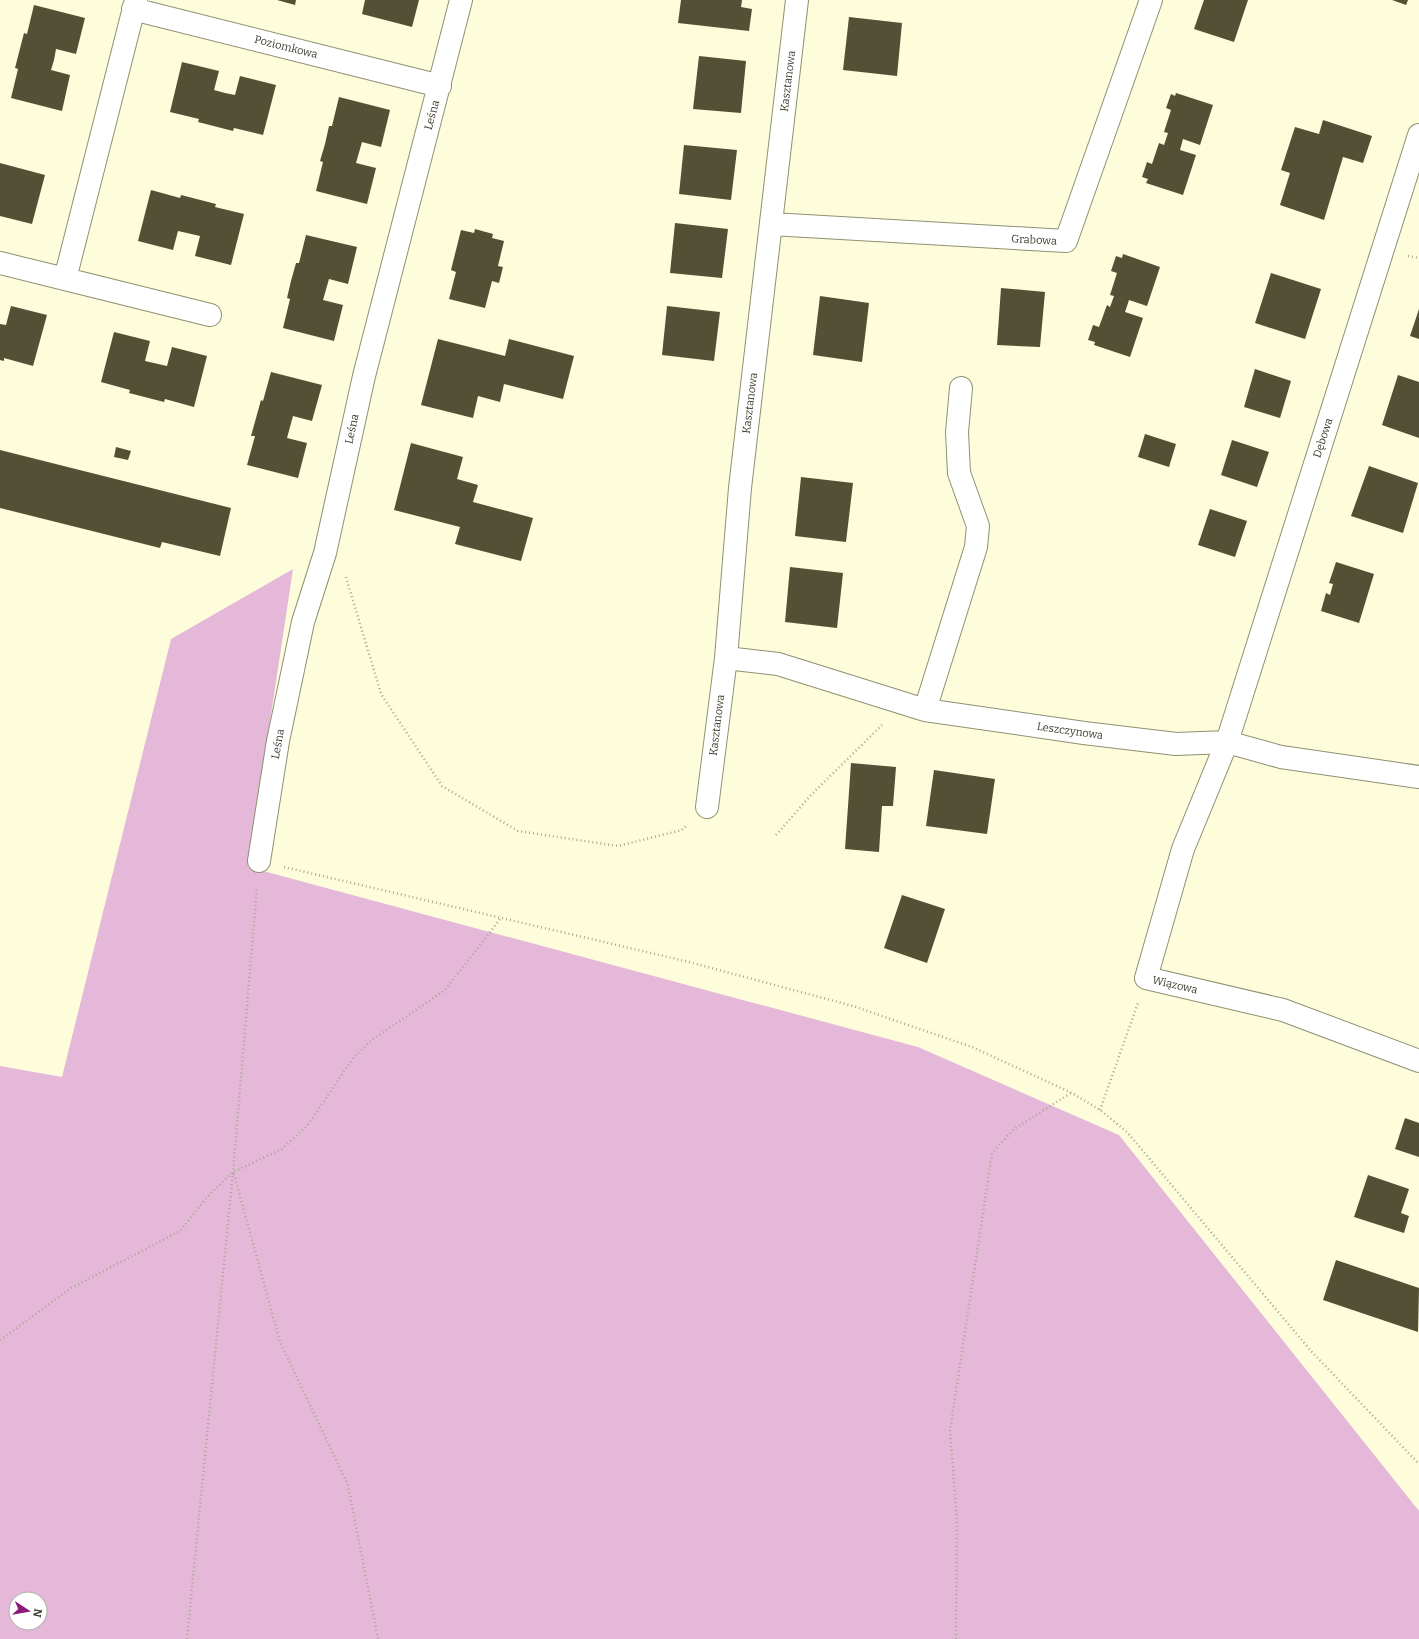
<svg xmlns="http://www.w3.org/2000/svg" width="1419" height="1639" font-family="Bitter,serif">
  <rect width="100%" height="100%" fill="#fdfddc"/>
  <path fill="#e5b8d9" fill-rule="evenodd" d="M293 569 248 867 918 1047 1119 1135 1419 1511V1639H0V1066L62 1077 171 639ZM16 1599H40V1623H16Z"/>
  <path fill="#525135" d="M277 0H296L295 5Z
    M365 0H419L412 27 362 14Z
    M681 0H742L741 7 752 9 749 31 678 23Z
    M1204 0H1248L1234 42 1194 29Z
    M1392 0H1408L1406 5Z
    M34 5 85 18 76 54 56 49 54 60 51 70 70 75 62 111 11 98 18 69 15 68 24 33 27 34Z
    M849 17 902 23 897 76 843 70Z
    M699 56 746 61 741 113 693 109Z
    M182 62 219 71 214 90 225 93 235 95 240 76 276 85 263 135 234 128 233 131 198 122 199 119 170 112Z
    M1176 93 1213 105 1200 145 1183 139 1180 150 1196 155 1183 195 1146 183 1148 179 1142 177 1147 162 1152 164 1159 143 1164 145 1168 133 1164 132 1171 110 1166 108 1171 94 1175 96Z
    M339 97 390 110 381 147 362 142 356 163 376 168 367 204 316 191 323 162 320 161 325 144 329 126H332Z
    M1323 120 1372 136 1363 163 1343 157 1324 220 1280 205 1290 173 1281 170 1295 127 1319 134Z
    M684 145 737 150 731 200 679 194Z
    M0 163 45 175 32 224 0 216Z
    M151 190 180 198 181 195 216 204 215 207 244 214 231 265 195 256 200 236 178 231 173 250 138 241Z
    M675 223 728 229 722 278 670 273Z
    M475 229 493 234 492 238 504 241 498 266 503 267 499 283 492 281 485 308 449 299 456 272 451 270 461 230 474 233Z
    M306 235 357 247 348 284 329 279 323 300 343 305 334 341 283 328 290 299 287 298 291 281 296 263H299Z
    M1123 254 1160 267 1147 306 1129 300 1125 312 1143 318 1130 357 1094 345 1095 342 1088 340 1093 325 1099 327 1107 305 1110 307 1114 296 1110 295 1117 273 1111 271 1116 256 1122 258Z
    M1271 273 1321 289 1305 339 1255 323Z
    M1001 288 1045 292 1040 347 997 345Z
    M820 296 869 303 862 362 813 355Z
    M11 306 47 315 33 366 4 358V361L0 360V324L6 325Z
    M667 306 720 312 714 361 662 355Z
    M1419 309V339L1410 336Z
    M114 332 150 341 145 361 167 366 172 347 207 356 194 407 165 399 164 402 129 393 130 390 101 382Z
    M438 339 505 356 509 339 574 356 563 399 504 384 500 402 478 396 473 418 421 405Z
    M1255 369 1291 381 1280 418 1244 407Z
    M271 372 322 385 312 421 293 416 287 438 307 443 298 478 247 465 255 436H251L261 400 263 401Z
    M1398 375 1419 382V438L1382 425Z
    M1145 434 1176 444 1169 467 1138 457Z
    M1232 440 1269 452 1257 487 1221 475Z
    M411 443 463 457 457 479 478 485 473 502 533 518 521 561 455 544 460 527 394 510Z
    M116 447 131 451 128 460 114 457Z
    M0 450 231 508 220 556 162 542 160 548 0 508Z
    M1369 466 1418 483 1403 533 1351 516Z
    M801 477 853 483 846 542 795 536Z
    M1210 509 1247 521 1235 557 1198 545Z
    M1336 562 1374 574 1359 623 1321 611 1326 593 1330 595 1333 584 1329 583Z
    M790 567 843 573 837 628 785 622Z
    M851 763 896 767 893 806H882L879 852 845 849Z
    M934 770 995 779 987 834 926 826Z
    M902 895 945 909 927 963 884 948Z
    M1405 1118 1419 1123V1157L1395 1149Z
    M1368 1175 1409 1189 1401 1213 1409 1216 1404 1233 1354 1217Z
    M1336 1260 1419 1288 1418 1332 1323 1300Z"/>
  <g fill="none" stroke-linecap="round" stroke-linejoin="round">
    <defs>
      <path id="minor" d="M136 0 65 279 210 315
        M133 9 440 86
        M1419 135 1227 742 1183 849 1146 978 1283 1010 1419 1061
        M771 224 1066 241 1151 0
        M0 263 65 279
        M726 658 778 664 925 710 1084 733 1176 744 1227 742 1281 757 1419 777
        M925 710 976 547 978 526 959 473 957 432 961 388
        M707 807 726 658 740 488 797 0
        M259 861 278 741 303 622 325 553 364 376 461 0"/>
    </defs>
    <use href="#minor" stroke="#909072" stroke-width="24"/>
    <path stroke="#a8a78f" stroke-width="2.5" stroke-dasharray="1 3" stroke-linecap="butt" d="M1408 256 1419 258
      M346 577 381 694 442 786 518 831 618 846 682 830 687 825
      M776 835 812 794 882 725
      M284 867 685 961 853 1006 972 1047 1072 1093 1100 1110 1127 1132 1311 1351 1419 1464
      M1100 1110 1138 1003
      M234 1174 280 1342 348 1485 378 1639
      M0 1340 71 1288 180 1231 208 1196 233 1172 282 1149 307 1126 354 1057 372 1040 445 990 501 918
      M187 1639 233 1172 257 887
      M956 1639 957 1521 950 1431 992 1153 1014 1129 1071 1093"/>
    <use href="#minor" stroke="#fff" stroke-width="22"/>
  </g>
  <g text-anchor="middle" dominant-baseline="central" stroke-width="4" stroke-linejoin="round" paint-order="stroke">
    <g font-size="11" fill="#3e3d30" stroke="#fff">
      <text transform="translate(286 47) rotate(14)">Poziomkowa</text>
      <text transform="translate(788 81) rotate(-83)">Kasztanowa</text>
      <text transform="translate(432 115) rotate(-75)">Leśna</text>
      <text transform="translate(1034 240) rotate(3)">Grabowa</text>
      <text transform="translate(750 403) rotate(-83)">Kasztanowa</text>
      <text transform="translate(352 429) rotate(-78)">Leśna</text>
      <text transform="translate(1323 438) rotate(-72)">Dębowa</text>
      <text transform="translate(717 725) rotate(-83)">Kasztanowa</text>
      <text transform="translate(1070 731) rotate(8)">Leszczynowa</text>
      <text transform="translate(278 744) rotate(-80)">Leśna</text>
      <text transform="translate(1175 985) rotate(13)">Wiązowa</text>
    </g>
  </g>
  <g transform="translate(28 1611) rotate(102)"><circle r="19" fill="#ffffff" stroke="#b2b1ac"/>
  <path d="M0-3L7 15L0 10L-7 15Z" fill="#8d197a"/>
  <text y="-6" font-size="11" font-weight="bold" text-anchor="middle" fill="#3e3d30">N</text>
  </g>
</svg>
